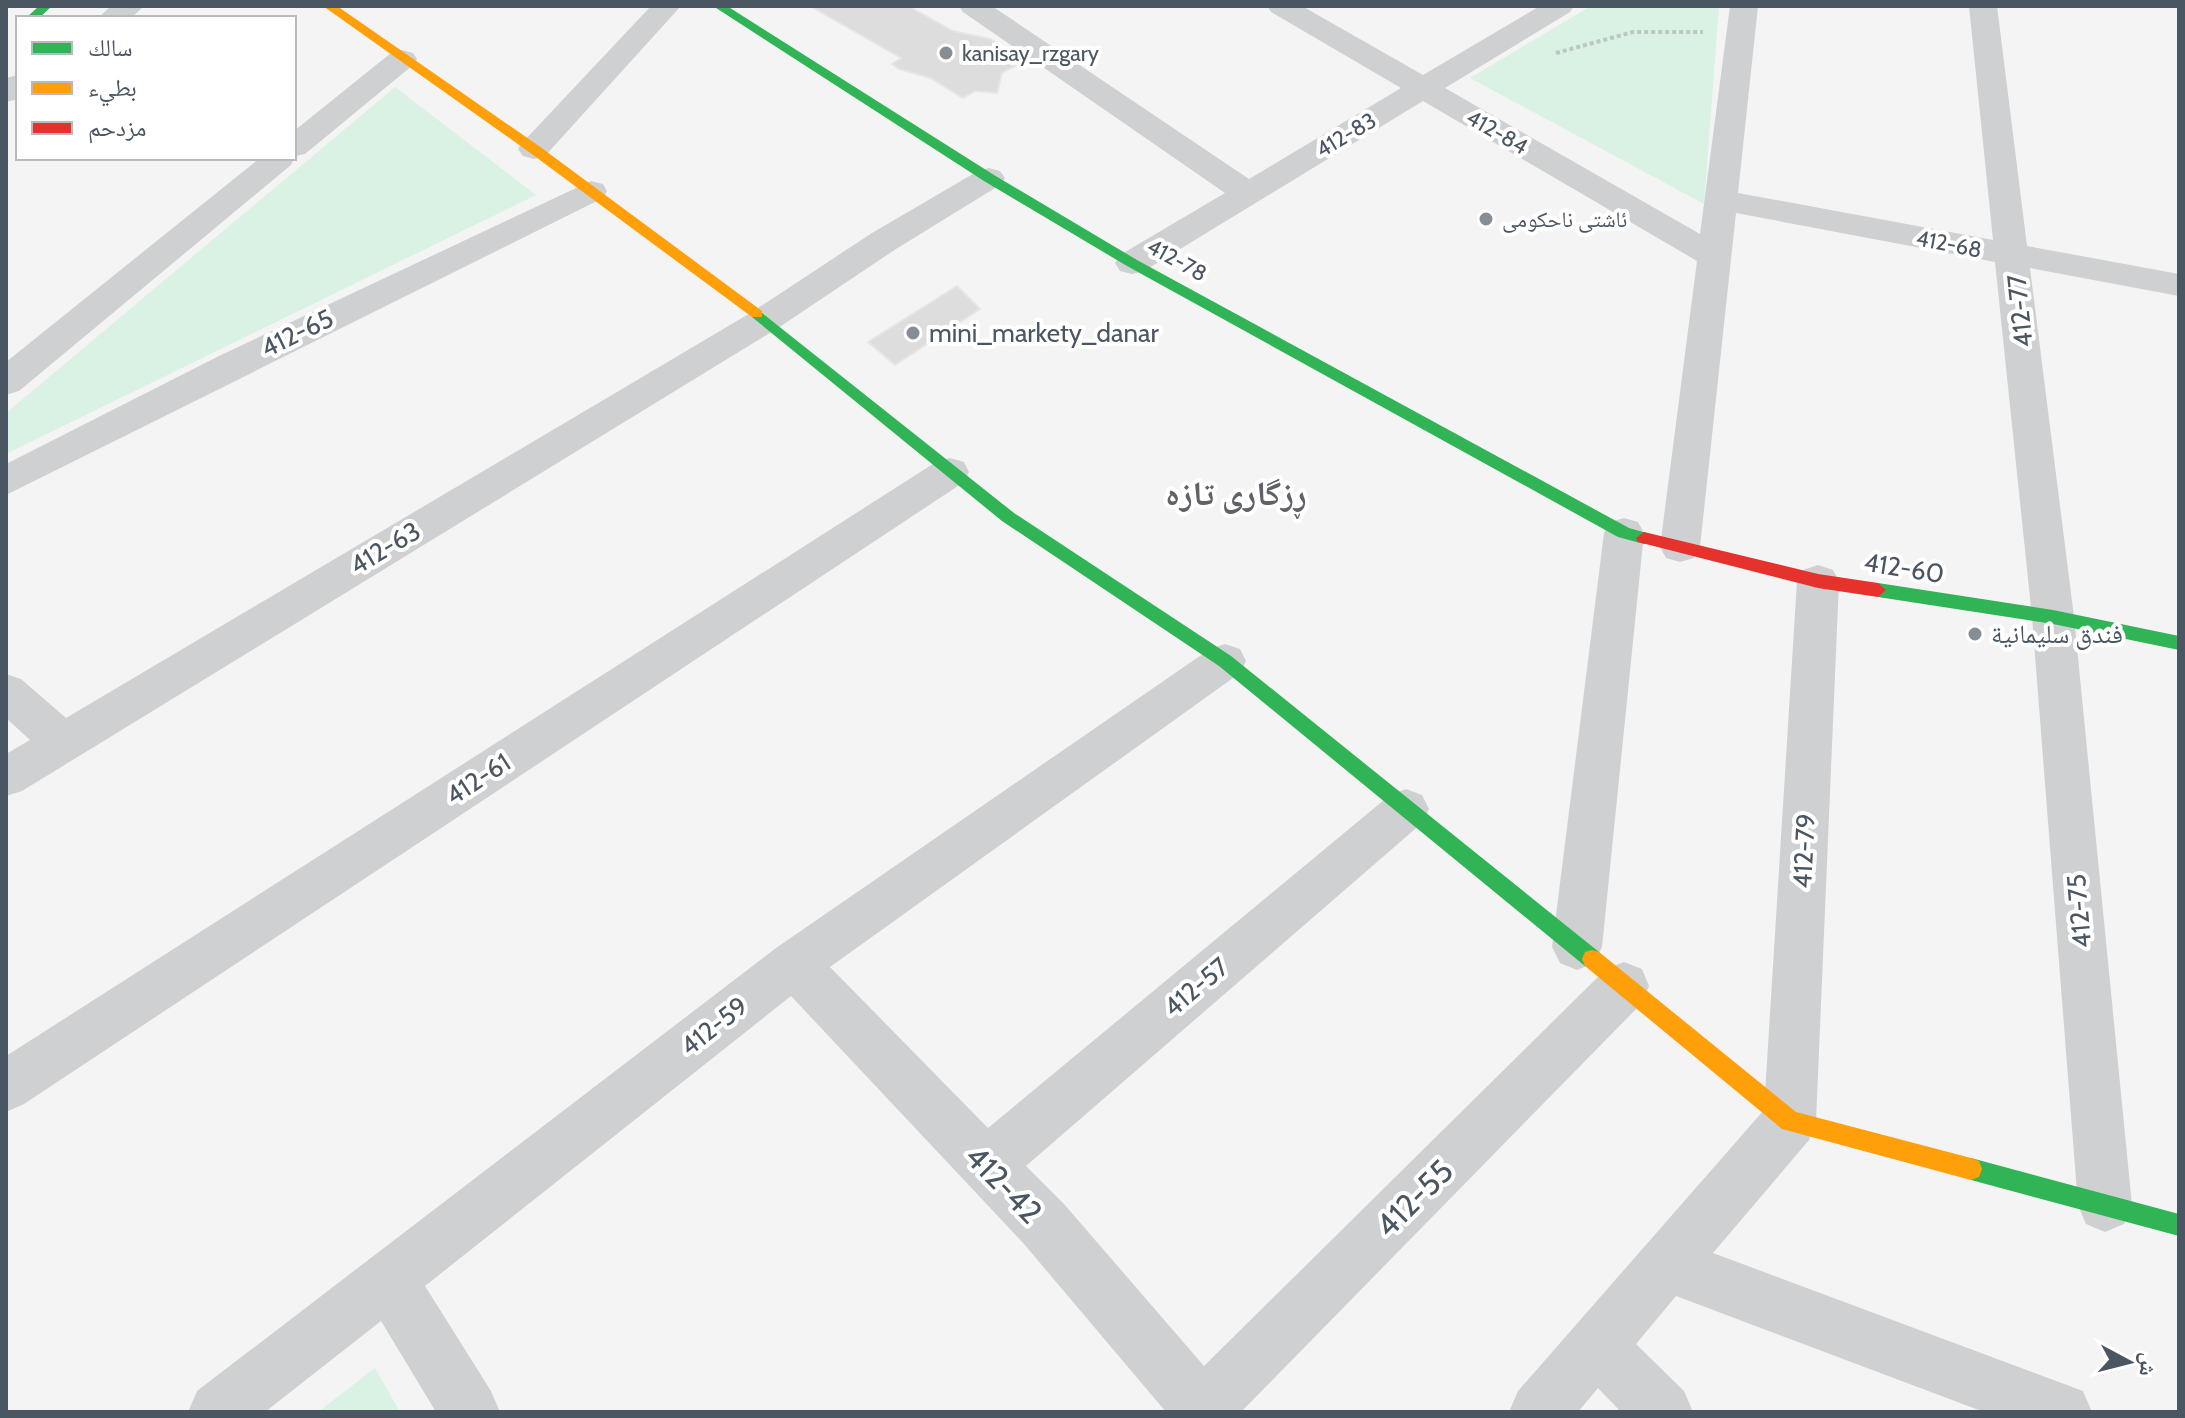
<svg xmlns="http://www.w3.org/2000/svg" width="2185" height="1418" font-family="Cabin,'Noto Naskh Arabic',sans-serif">
  <rect width="100%" height="100%" fill="#f4f4f4"/>
  <path fill="#d9f2e3" d="M1591 6H1719L1704 204 1470 78Z
    M395 87 536 195 6 454V413Z
    M375 1368 400 1412H318Z"/>
  <path fill="#ddddde" stroke="#e5e6e7" stroke-width="2" d="M810 6H908L953 31 990 39 999 44 991 48 1018 64 1002 73 997 93 975 91 963 98 930 78 899 69 892 64 901 58Z
    M957 286 980 309 895 365 868 342Z"/>
  <g fill="none" stroke-linecap="round" stroke-linejoin="round">
    <path stroke="#bcc7c4" stroke-width="4" stroke-dasharray="4 3" stroke-linecap="butt" d="M1556 53 1633 32H1703"/>
    <path fill="#ced0d2" fill-rule="evenodd" d="M111 6H144L131 18H98Z
      M651 6H681L545 156 534 159 523 156 518 149 523 142Z
      M959 6H992L1249 179 1401 88 1271 12 1267 6H1302L1423 75 1540 6H1574L1570 12 1445 88 1700 234 1730 6H1758L1738 193 1993 240 1969 6H1997L2027 246 2179 274V296L2030 268 2074 617 2132 1205 2124 1224 2105 1232 2086 1224 2078 1205 2032 617 1995 262 1736 213 1700 547 1694 558 1680 562 1666 558 1660 547 1697 261 1423 101 1144 271 1132 274 1120 271 1115 263 1120 255 1225 193 963 12Z
      M402 50 413 53 417 59 413 65 305 154 295 156 291 165 19 391 6 395V362L260 158H294V131L391 53Z
      M18 75V99L6 102V78Z
      M989 168 1000 171 1005 178 1000 185 896 249 778 328 22 791 6 796V754L30 740 6 718V674L21 679 66 718 752 312 872 233 978 171Z
      M591 181 603 184 607 191 603 198 6 495V464L219 356Z
      M950 458 964 462 969 472 964 482 24 1104 6 1112V1056L936 462Z
      M1624 518 1638 522 1644 533 1602 947 1594 963 1577 970 1560 963 1552 947 1604 533 1610 522Z
      M1818 565 1833 570 1839 581 1816 1121 1809 1140 1713 1253 2083 1391 2092 1412H1984L1676 1296 1636 1344 1684 1391 1693 1412H1621L1598 1388 1578 1412H1509L1518 1391 1764 1110 1797 581 1803 570Z
      M1225 644 1240 649 1246 661 1240 673 830 967 988 1128 1390 795 1406 789 1422 795 1429 809 1422 823 1026 1166 1064 1204 1204 1366 1606 969 1624 962 1642 969 1649 986 1642 1003 1241 1412H1166L1024 1244 791 996 425 1286 491 1391 500 1412H436L381 1321 265 1412H188L197 1391 776 948 1210 649Z"/>
    <path fill="#30b455" fill-rule="evenodd" d="M39 6H52L39 18H26Z
      M713 6H727L994 175 1137 260 1629 528 1650 534 1652 538 1650 542 1644 544 1618 537 1127 266 984 181Z
      M757 309 1014 513 1231 656 1599 952 1602 959 1599 966 1592 968 1585 966 1219 666 1002 521 752 317V311Z
      M1878 583 2053 610 2179 636V650L2053 624 1878 597 1870 590Z
      M1971 1158 2179 1214V1236L1971 1180 1963 1177 1960 1169 1963 1161Z"/>
    <path fill="#ff9f0a" fill-rule="evenodd" d="M323 6H337L539 146 762 311V317H752L529 152Z
      M1592 950 1599 952 1796 1112 1971 1158 1979 1161 1982 1169 1979 1177 1971 1180 1782 1129 1585 966 1582 959 1585 952Z"/>
    <path fill="#e5322d" fill-rule="evenodd" d="M1644 532 1818 574 1878 583 1886 590 1878 597 1818 588 1638 542 1636 538Z"/>
  </g>
  <g fill="#868d94" stroke="#fff" stroke-width="3">
    <circle cx="946" cy="53" r="8"/>
    <circle cx="1486" cy="219" r="8"/>
    <circle cx="913" cy="333" r="8"/>
    <circle cx="1975" cy="634" r="8"/>
  </g>
  <g text-anchor="middle" dominant-baseline="central" stroke-width="8" stroke-linejoin="round" paint-order="stroke">
    <g font-size="22" fill="#4a5661" stroke="#fff" text-anchor="start">
      <text x="962" y="53">kanisay_rzgary</text>
      <text x="1502" y="219">ئاشتی ناحکومی</text>
    </g>
    <g font-size="22" fill="#4a5661" stroke="#fff">
      <text transform="translate(1497 132) rotate(30)">412-84</text>
      <text transform="translate(1346 135) rotate(-31)">412-83</text>
      <text transform="translate(1949 244) rotate(11)">412-68</text>
      <text transform="translate(1177 260) rotate(29)">412-78</text>
    </g>
    <g font-size="26" fill="#4a5661" stroke="#fff">
      <text transform="translate(2020 311) rotate(-96)">412-77</text>
      <text transform="translate(297 333) rotate(-26)">412-65</text>
      <text transform="translate(385 548) rotate(-31)">412-63</text>
      <text transform="translate(1904 568) rotate(9)">412-60</text>
      <text transform="translate(478 779) rotate(-33)">412-61</text>
      <text transform="translate(1804 851) rotate(-87)">412-79</text>
      <text transform="translate(2079 911) rotate(-95)">412-75</text>
      <text transform="translate(1196 987) rotate(-40)">412-57</text>
      <text transform="translate(714 1026) rotate(-38)">412-59</text>
    </g>
    <g font-size="26" fill="#4a5661" stroke="#fff" text-anchor="start">
      <text x="929" y="333">mini_markety_danar</text>
      <text x="1991" y="634">فندق سليمانية</text>
    </g>
    <g font-size="32" fill="#4a5661" stroke="#fff">
      <text transform="translate(1004 1184) rotate(46)">412-42</text>
      <text transform="translate(1414 1198) rotate(-45)">412-55</text>
    </g>
    <g font-size="34" font-weight="bold" fill="#5f6368" stroke="#fff">
      <text x="1236" y="493">ڕزگاری تازە</text>
    </g>
  </g>
  <rect width="2185" height="1418" fill="none" stroke="#4a5661" stroke-width="16"/>
  <rect x="16" y="16" width="280" height="144" fill="#ffffff" stroke="#b7bbc0" stroke-width="2"/>
  <rect x="32" y="42" width="40" height="12" fill="#30b455" stroke="#b7bbc0" stroke-width="2"/>
  <text x="88" y="56" font-size="24" fill="#4a5661">سالك</text>
  <rect x="32" y="82" width="40" height="12" fill="#ff9f0a" stroke="#b7bbc0" stroke-width="2"/>
  <text x="88" y="96" font-size="24" fill="#4a5661">بطيء</text>
  <rect x="32" y="122" width="40" height="12" fill="#e5322d" stroke="#b7bbc0" stroke-width="2"/>
  <text x="88" y="136" font-size="24" fill="#4a5661">مزدحم</text>
  <g transform="translate(2129 1362) rotate(97)" stroke="#ffffff" stroke-width="6" paint-order="stroke">
  <path d="M0-6L14 30L0 20L-14 30Z" fill="#4a5661"/>
  <text y="-12" font-size="22" font-weight="bold" text-anchor="middle" fill="#4a5661">ش</text>
  </g>
</svg>
